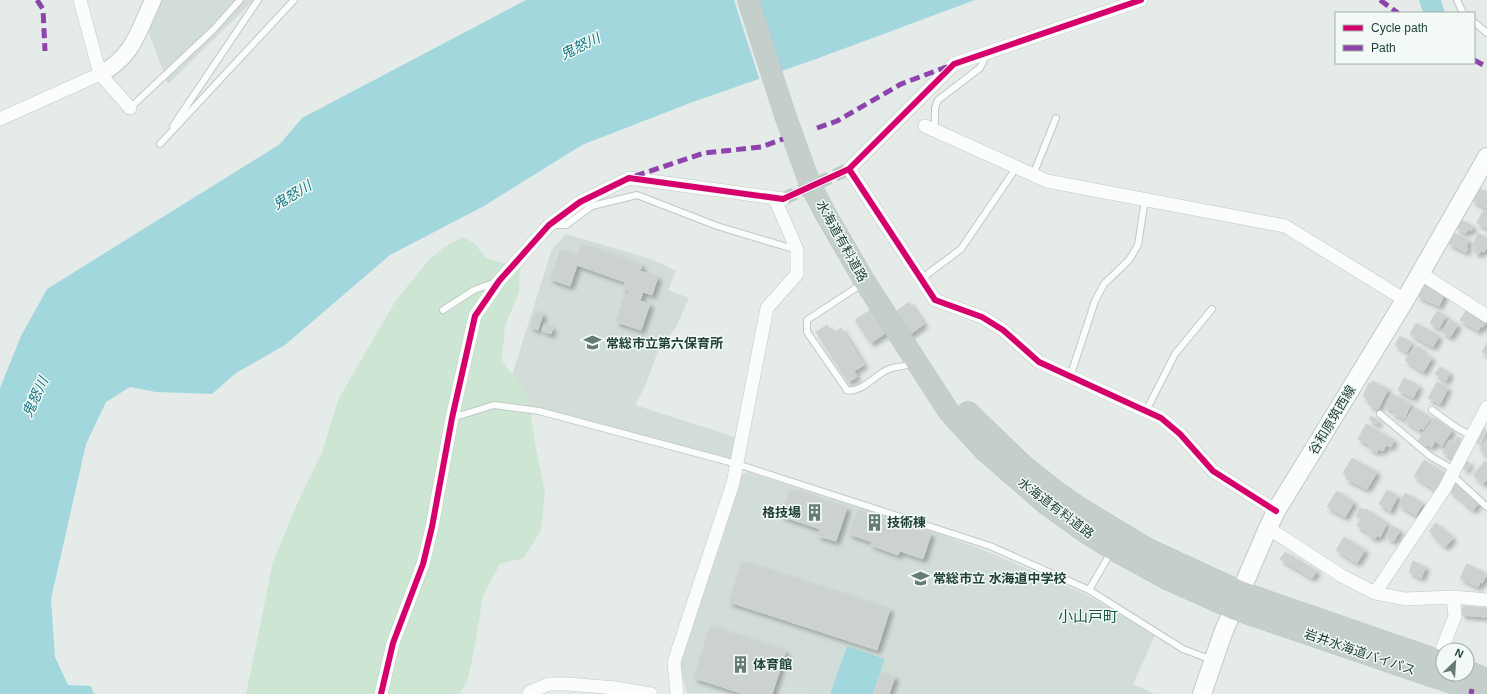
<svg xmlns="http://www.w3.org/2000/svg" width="1487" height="694" font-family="Arial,'Noto Sans JP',sans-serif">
  <defs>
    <filter id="shadow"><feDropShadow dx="3.5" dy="3.5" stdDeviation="2" flood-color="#0004"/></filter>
  </defs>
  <rect width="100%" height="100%" fill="#e5ebe8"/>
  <path fill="#d2ddd8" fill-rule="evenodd" d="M160 0H254L168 84 147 28Z
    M566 234 651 259 676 271 668 290 689 298 676 327 658 351 646 384 635 405 738 438 734 460 552 411 509 402 513 372 552 249ZM582 244 642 265 640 271V301L650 305 641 330 616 322 624 296 627 297 629 291 623 289 625 282 577 265 570 286 550 279 559 250 577 256Z
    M747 472 932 531 991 553 1085 594 1155 635 1133 684 1155 694H889L894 677 881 672 874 693 875 694H873L885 659 847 646 830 694 687 693 679 663 715 557 723 537 741 475ZM846 508 836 541 818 536 820 529ZM858 510 931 535 923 559 900 551 898 555 871 546 872 542 849 534Z"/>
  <path fill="#cde6d3" d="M463 237 475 244 486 258 520 268 519 292 505 326 502 360 528 397 536 448 545 492 541 530 524 558 500 564 483 595 476 640 468 679 460 694H246L273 562 297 504 322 452 339 398 396 300 429 260 444 247Z"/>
  <path fill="#a2d8dd" d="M526 0H975L816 59 690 103 582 145 484 206 390 255 285 345 236 373 212 394 156 392 130 387 106 402 86 444 51 599 55 657 68 685 91 686 94 694H0V388L21 336 47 289 280 144 302 118Z
    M847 646 885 659 873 694H830Z"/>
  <path fill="#e5ebe8" d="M734 0H755L779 74 760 81Z"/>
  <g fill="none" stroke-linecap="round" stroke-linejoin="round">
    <path stroke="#a2d8dd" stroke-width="21" d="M1430 0 1434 13"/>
  </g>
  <path fill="#ccd2cf" stroke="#ced4d1" filter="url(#shadow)" d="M1478 188 1487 192 1486 208 1472 200Z
    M1483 211 1487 213V228L1477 223Z
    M1461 220 1473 226 1471 231 1468 229 1466 233 1456 228Z
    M1453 233 1469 240 1466 247 1468 248 1466 252 1448 243Z
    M1478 233 1487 238 1485 240 1487 241V247L1484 252 1481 251 1479 254 1474 252 1476 248 1472 246Z
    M582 244 642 265 640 271 658 277 652 295 643 292 640 301 650 304 641 330 616 322 624 296 627 297 629 291 623 289 625 282 577 265 570 286 550 279 560 250 577 256Z
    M1424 283 1445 293 1439 306 1417 296Z
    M909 302 924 324 900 342 891 329 871 343 855 320 881 303 890 316Z
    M1467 309 1487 321 1483 327 1481 326 1478 331 1460 320Z
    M536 311 543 314 538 330 530 327Z
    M1437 311 1446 316 1439 328 1430 323Z
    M1450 319 1458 325 1450 337 1442 332Z
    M1416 323 1439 336 1433 347 1410 334Z
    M544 324 553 328 551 334 542 331Z
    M827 325 833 333 841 328 864 365 854 371 857 377 848 382 816 332Z
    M1400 336 1412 343 1407 352 1395 345Z
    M1487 343V355L1482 352Z
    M1418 346 1422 349 1421 351 1432 358 1423 372 1405 360 1414 347 1417 349Z
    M1440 367 1450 373 1446 381 1435 374Z
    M1404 378 1419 386 1413 398 1398 390Z
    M1372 381 1388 389 1378 409 1368 404 1370 399 1363 396 1369 383 1371 384Z
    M1437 382 1448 388 1440 404 1428 398Z
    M1392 394 1411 404 1404 419 1392 413 1394 411 1385 407Z
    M1414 407 1431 418 1423 430 1421 428 1419 430 1405 421Z
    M1371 416 1379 421 1377 424 1369 419Z
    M1434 418 1452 430 1442 446 1435 441 1432 447 1426 444V446L1418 441Z
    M1366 424 1394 440 1391 447 1386 445 1383 451 1378 449 1377 452 1369 448 1370 445 1358 439Z
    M1483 428 1486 429 1479 444 1477 443Z
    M1457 437 1462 439 1453 458 1443 453 1449 440 1454 443Z
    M1487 440V455L1480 450Z
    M1352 458 1377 472 1367 489 1346 479 1347 476 1343 473Z
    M1424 460 1445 473 1435 490 1414 476Z
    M1467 461 1470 463 1466 470 1463 469Z
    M1485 461 1487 462V479L1483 484 1473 475Z
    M1456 483 1479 503 1473 510 1449 490Z
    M790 489 847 508 836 541 818 536 820 529 781 516Z
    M1387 490 1398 496 1390 511 1379 504Z
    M1337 491 1354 502 1345 517 1327 507Z
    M1405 493 1423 503 1416 515 1399 505Z
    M1360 508 1364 510 1366 509 1387 523 1380 537 1377 535 1375 539 1367 534 1368 532 1357 526 1361 518 1356 516Z
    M858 510 931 534 923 559 900 551 898 555 871 545 872 542 849 534Z
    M1436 523 1453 538 1445 547 1433 536 1434 535 1429 531Z
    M1392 526 1400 530 1394 541 1386 537Z
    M1344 537 1365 550 1357 563 1336 550Z
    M1285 552 1317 571 1312 578 1280 559Z
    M742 561 890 609 877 650 729 602Z
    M1413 561 1426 567 1421 578 1409 572Z
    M1467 564 1487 574 1482 583 1480 582 1478 587 1460 578Z
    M1463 606 1487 608V617L1462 615Z
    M710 626 786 651 772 694H744L694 678Z
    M881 672 895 677 889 694H874Z"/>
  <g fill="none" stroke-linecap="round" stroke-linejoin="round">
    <path stroke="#bec9c4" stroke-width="13" stroke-dasharray="13 6" stroke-linecap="butt" d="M783 199 849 169"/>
    <defs>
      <path id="service" d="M1457 0 1463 13
        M1474 22 1487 33
        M130 108 213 30 240 0
        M173 126 258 0
        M935 131V108L938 100 980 68 987 54
        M160 144 294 0
        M1033 175 1056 118
        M553 225H566L592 206 637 195 717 226 797 250
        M921 279 961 249 1016 168
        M862 284 807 320V332L847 390C861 394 877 373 889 369 899 365 904 369 913 361
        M443 310 474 290 496 282
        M1070 377 1095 301 1104 284 1129 260 1138 245 1145 200
        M1432 410 1457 428 1472 436
        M1146 411 1175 354 1212 309
        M1380 414 1430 456 1454 470
        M452 418 494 405 539 411 737 464 990 546 1089 590 1183 649 1212 660
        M1452 475 1487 507
        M1089 590 1107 559"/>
      <path id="minor" d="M80 0 100 74 130 108
        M1141 0 954 64 849 169 935 300 982 317 1003 330 1039 362 1161 418 1180 434 1213 471 1276 511
        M0 119 100 74
        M925 126 1047 181 1285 226 1405 300
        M1420 273 1487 316
        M1268 528 1342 576 1375 593 1405 599 1453 597 1487 600
        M1375 593 1445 488 1487 407
        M1435 667 1455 616 1453 597
        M381 694 393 643 423 564 432 527 452 418 475 316 499 281 549 225 580 202 629 178 783 199
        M529 694 530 692 549 684H568L616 688 651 694
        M677 694 674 662 733 483 767 308 797 274V250L775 199"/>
      <path id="tertiary" d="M100 74C133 57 138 32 153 0"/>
      <path id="secondary" d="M1202 694 1223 633 1268 528 1276 511 1405 300 1487 157"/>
      <path id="trunk" d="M748 0 785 115 810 184 825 213 865 282 949 412 986 452 1046 504 1085 532 1116 551 1169 580 1234 609 1431 676 1487 694
        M968 412 1023 465 1057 492 1080 508 1146 548 1241 592 1443 662
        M1467 671 1487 679"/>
    </defs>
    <use href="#service" stroke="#c2c8c5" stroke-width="8"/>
    <use href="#minor" stroke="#c2c8c5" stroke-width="14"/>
    <use href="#tertiary" stroke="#c2c8c5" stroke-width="18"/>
    <use href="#secondary" stroke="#c0c9c5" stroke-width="20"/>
    <use href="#trunk" stroke="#bcc7c3" stroke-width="22"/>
    <use href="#service" stroke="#fbfcfc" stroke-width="6"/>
    <use href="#minor" stroke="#fbfcfc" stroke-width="13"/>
    <use href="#tertiary" stroke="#fbfcfc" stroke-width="16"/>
    <use href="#secondary" stroke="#fbfcfc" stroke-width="18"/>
    <use href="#trunk" stroke="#c4ceca" stroke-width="21"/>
    <path stroke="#8e44ad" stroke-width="5" stroke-dasharray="10 5" stroke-linecap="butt" d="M37 0 43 9 45 51
      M1380 0 1398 13
      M1474 60 1487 67
      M817 128 837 121 901 84 949 66
      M635 176 704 153 761 147 783 139
      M1471 694 1472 689"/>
    <defs>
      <path id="cycleway" d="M849 169 935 300 982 317 1003 330 1039 362 1161 418 1180 434 1213 471 1276 511
        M381 694 393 643 423 564 432 527 452 418 475 316 499 281 549 225 580 202 629 178 783 199 849 169 954 64 1141 0"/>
    </defs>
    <use href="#cycleway" stroke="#f3faf6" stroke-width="8"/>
    <use href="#cycleway" stroke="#d6006c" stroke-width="6"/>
  </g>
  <defs>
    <symbol id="school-bare" viewBox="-9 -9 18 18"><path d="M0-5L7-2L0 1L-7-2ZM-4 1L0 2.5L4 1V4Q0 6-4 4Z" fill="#657c74" stroke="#f3faf6" stroke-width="2.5" paint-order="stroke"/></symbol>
    <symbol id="building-bare" viewBox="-9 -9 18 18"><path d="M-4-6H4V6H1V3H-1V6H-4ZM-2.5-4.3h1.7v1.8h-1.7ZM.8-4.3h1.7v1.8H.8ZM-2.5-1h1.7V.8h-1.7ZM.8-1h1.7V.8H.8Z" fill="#657c74" stroke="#f3faf6" stroke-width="2.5" paint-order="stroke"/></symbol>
  </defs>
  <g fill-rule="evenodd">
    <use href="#school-bare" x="580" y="330" width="25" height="25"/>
    <use href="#building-bare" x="802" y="500" width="25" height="25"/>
    <use href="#building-bare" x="862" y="510" width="25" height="25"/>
    <use href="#school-bare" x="908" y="566" width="25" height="25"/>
    <use href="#building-bare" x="728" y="652" width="25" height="25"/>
  </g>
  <g text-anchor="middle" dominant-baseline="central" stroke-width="3" stroke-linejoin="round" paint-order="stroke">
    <g font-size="13" fill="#204136" stroke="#f3faf6">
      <text transform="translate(842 241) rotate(61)">水海道有料道路</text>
      <text transform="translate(1332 420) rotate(-59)">谷和原筑西線</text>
      <text transform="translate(1056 508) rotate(37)">水海道有料道路</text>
      <text transform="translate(1360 652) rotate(19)">岩井水海道バイパス</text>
    </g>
    <g font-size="13" font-weight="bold" fill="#204136" stroke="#f3faf6" text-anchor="start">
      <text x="606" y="343">常総市立第六保育所</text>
      <text x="801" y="512" text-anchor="end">格技場</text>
      <text x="887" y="522">技術棟</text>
      <text x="933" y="578">常総市立 水海道中学校</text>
      <text x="753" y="664">体育館</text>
    </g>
    <g font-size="14" font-style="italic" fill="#147783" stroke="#f3faf6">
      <text transform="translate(580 46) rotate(-26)">鬼怒川</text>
      <text transform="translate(292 195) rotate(-31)">鬼怒川</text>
      <text transform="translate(35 397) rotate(-65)">鬼怒川</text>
    </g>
    <g font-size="15" fill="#1a5543" stroke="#f3faf6">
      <text x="1088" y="616">小山戸町</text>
    </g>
  </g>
  <rect x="1335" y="12" width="140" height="52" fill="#f3faf6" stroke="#9fb0a9"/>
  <rect x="1343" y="25" width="20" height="6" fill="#d6006c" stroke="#9fb0a9"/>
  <text x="1371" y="32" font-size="12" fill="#204136">Cycle path</text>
  <rect x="1343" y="45" width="20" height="6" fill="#8e44ad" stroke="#9fb0a9"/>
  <text x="1371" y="52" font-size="12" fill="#204136">Path</text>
  <g transform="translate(1455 662) rotate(25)"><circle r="19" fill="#f3faf6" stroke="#9fb0a9"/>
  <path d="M0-3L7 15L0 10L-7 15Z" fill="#657c74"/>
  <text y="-6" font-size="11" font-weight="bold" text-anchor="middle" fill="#204136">N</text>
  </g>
</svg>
